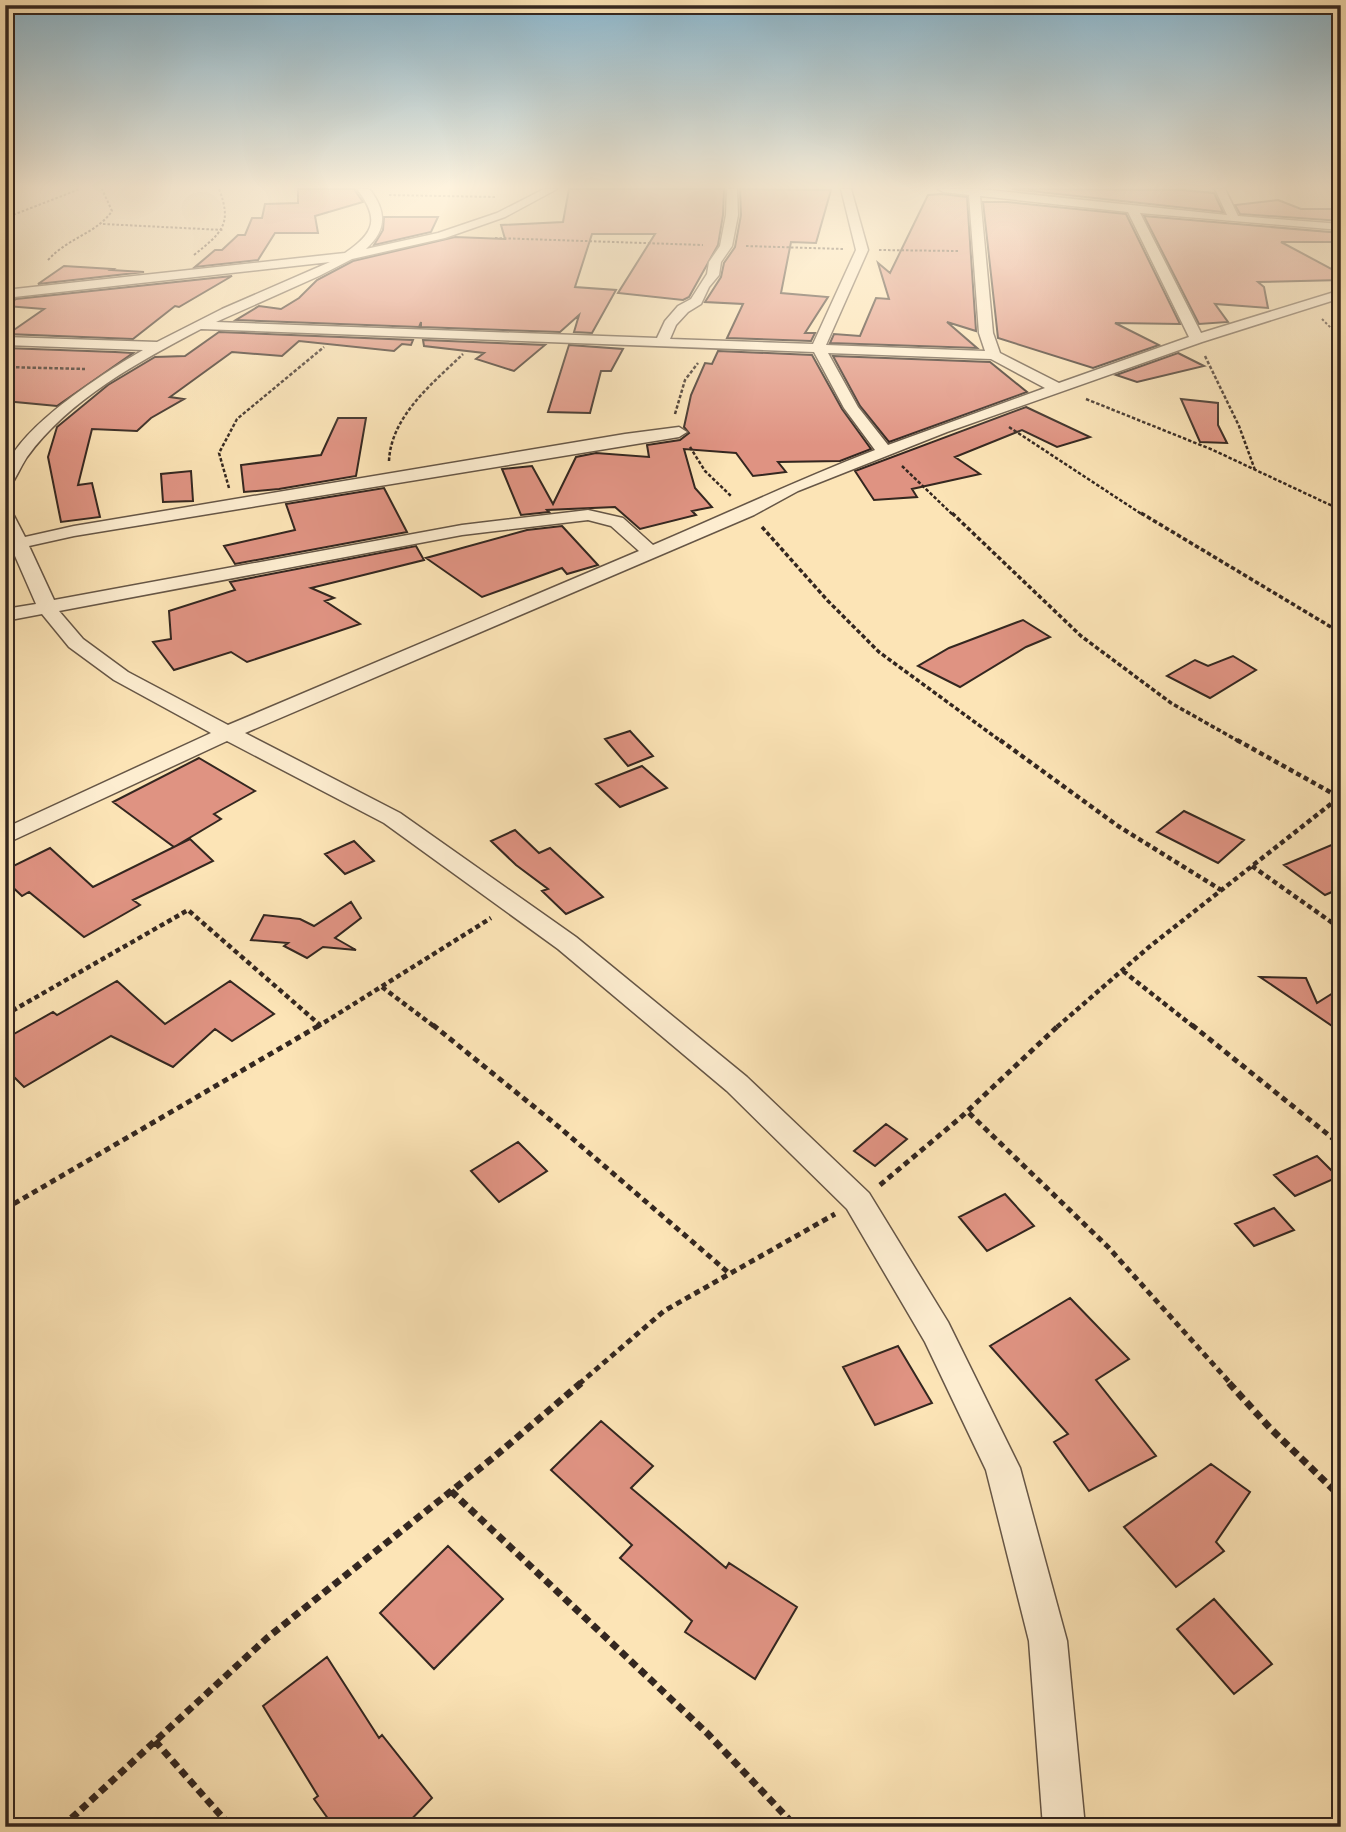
<svg xmlns="http://www.w3.org/2000/svg" width="1346" height="1832" font-family="'IM FELL Double Pica',serif">
  <rect width="100%" height="100%" fill="#fce4b6"/>
  <filter id="stains"><feTurbulence type="fractalNoise" baseFrequency=".00286" numOctaves="4"/><feColorMatrix values="0 0 0 0 .2 0 0 0 0 .09 0 0 0 0 .02 0 0 0 .5 -.17"/></filter>
  <radialGradient id="worn" r=".72"><stop offset=".6" stop-color="#630" stop-opacity="0"/><stop offset="1" stop-color="#630" stop-opacity=".3"/></radialGradient>
  <path fill="#df9382" stroke="#342720" stroke-width="2" d="M298 189H354L363 202 315 216 318 233H275L258 260 195 267 215 250H222L238 235H245L252 218H262L265 204 298 203Z
    M569 189H724L723 215 718 245 689 297 683 300 618 293 655 234H592L575 287 616 290 592 333 574 332 579 315 560 332 421 327V322L419 327 236 320 259 306 281 309 299 298 317 280 353 261 455 237 505 239 501 225 563 222Z
    M740 189 831 190 816 243 791 242 781 293 828 297 805 333H815L811 341 727 338 743 304 705 302 721 277 724 263 735 247 741 215Z
    M1012 189 1183 190 1214 193 1223 212Z
    M942 194 967 197 976 331 947 322 977 348 830 343 834 334 860 336 876 298 889 299 878 263 890 273 928 195Z
    M1278 200 1301 209H1341V221L1240 214 1235 205Z
    M983 202H1007L1126 214 1180 324 1115 323 1159 345 1093 368 998 338Z
    M1144 216 1341 233V242H1281L1341 274V280L1258 282 1264 287 1268 308 1215 304 1228 322 1199 324Z
    M384 217H438L431 232 374 245 383 230Z
    M64 266 113 269 111 270 144 272 38 284Z
    M232 276 179 307 175 306 133 339 8 334 44 309 6 306 16 299Z
    M219 332 413 340 411 345 402 344 394 351 299 341 282 356 232 352 170 397 184 399 151 418 137 431 92 429 78 485 92 483 100 517 61 522 48 457 57 427 108 385 155 357 185 356Z
    M423 340 545 345 514 371 476 359 484 353 424 346Z
    M569 345 623 349 611 371H601L590 413 548 412Z
    M5 348 115 352 133 353 57 406 5 401Z
    M718 351 812 355 842 409 871 449 840 461 778 462 786 472 753 476 736 453 684 449 695 488 712 507 692 511 696 515 640 529 615 507 547 510 549 512 521 515 502 469 532 466 553 504 576 457 596 453 649 457 647 445 680 440 689 433 684 427 691 395 705 363 712 364Z
    M1178 353 1204 366 1137 382 1116 375Z
    M833 356 990 362 1027 392 889 442 860 406Z
    M1181 399 1218 403V425L1227 443 1200 442Z
    M1026 407 1090 437 1057 447 1022 430 955 457 980 474 912 489 917 497 874 500 855 471Z
    M338 418H366L356 476 279 489 244 492 241 465 321 455Z
    M191 471 193 501 163 502 161 474Z
    M384 488 407 532 235 564 224 546 295 530 286 504Z
    M562 526 598 565 567 574 562 568 482 597 426 558 527 530Z
    M416 546 424 560 311 588 334 598 325 601 360 624 247 662 231 652 174 670 153 642 171 639 169 611 235 590 230 582Z
    M1023 620 1050 637 1026 647 960 687 918 666 949 648Z
    M1233 656 1256 670 1210 698 1167 676 1195 660 1208 666Z
    M630 731 653 756 628 766 605 739Z
    M199 758 255 791 214 814 221 819 174 847 113 802Z
    M642 766 667 788 620 807 596 784Z
    M1184 811 1244 840 1218 863 1157 832Z
    M515 830 539 853 550 848 603 897 566 914 542 891 548 889 516 865 491 841Z
    M190 839 213 861 133 900 140 905 84 937 29 892 22 896 5 880V870L50 848 93 887Z
    M354 841 374 861 345 874 325 854Z
    M1341 841V888L1325 895 1284 865Z
    M351 902 361 918 335 938 356 950 323 947 307 958 284 946 288 943 251 940 264 915 300 919 314 926Z
    M1260 977 1306 978 1317 1003 1341 988V1032Z
    M117 981 165 1024 230 981 274 1014 232 1041 215 1029 173 1067 111 1036 24 1087 5 1068V1039L53 1012 57 1015Z
    M886 1124 907 1139 875 1166 854 1151Z
    M518 1142 547 1171 499 1202 471 1171Z
    M1317 1156 1338 1177 1295 1196 1274 1175Z
    M1005 1194 1034 1226 987 1251 959 1217Z
    M1274 1208 1294 1230 1254 1246 1235 1224Z
    M1070 1298 1129 1359 1096 1380 1156 1456 1089 1491 1054 1442 1068 1434 990 1346Z
    M898 1346 932 1403 875 1425 843 1367Z
    M601 1421 653 1466 631 1488 726 1568 729 1563 797 1607 755 1679 685 1632 692 1621 620 1558 632 1545 551 1470Z
    M1211 1464 1250 1492 1216 1542 1224 1551 1176 1587 1124 1527Z
    M448 1546 503 1599 434 1669 380 1613Z
    M1214 1599 1272 1664 1234 1694 1177 1629Z
    M327 1657 379 1738 382 1735 432 1798 404 1827H334L314 1799 318 1796 263 1706Z"/>
  <g fill="none" stroke-linecap="round" stroke-linejoin="round">
    <defs>
      <path id="minor" d="M357 189H368L371 191C387 213 386 231 366 249L438 233 497 213 544 189H557L505 217 445 238 352 259 319 276 216 322 657 338 665 321 678 306 691 299 707 274 709 262 720 246 726 215 727 189H737L738 215 732 246 721 262 719 275 709 287 701 304 688 312 676 325 670 339 813 344 856 250 841 189H851L868 250 826 345 985 351 979 333 969 195 943 192 938 189H979L1227 215 1215 189H1225L1238 216 1341 224V230L1140 213 1201 333 1341 290V298L1202 342 947 432 798 491 754 515 245 733 400 813 576 937 747 1077 869 1193 948 1322 1020 1468 1067 1641 1085 1827H1043L1029 1641 986 1470 925 1342 847 1209 727 1091 558 949 384 823 227 741 5 844V828L211 733 114 680 69 647 42 614 5 621V609L36 604 5 533V509L11 510 25 537 74 526 625 434 679 427 687 432 679 437 74 536 29 546 54 600 462 525 588 510 623 518 653 545C728 513 800 479 875 450L844 408 814 352 201 329C140 361 69 399 27 457 21 466 17 476 11 485L5 487C5 480 4 471 7 465 24 424 105 372 143 350L5 345V337L157 342 222 309 330 262 5 298V290L345 253C376 232 379 218 357 189ZM980 196 1128 212 1189 337 1059 383 1000 353 993 333ZM828 353 991 359 1045 388 888 445 858 407ZM588 520 611 526 639 551 228 725 128 672 83 639 59 611 462 535Z"/>
    </defs>
    <use href="#minor" stroke="#665646" stroke-width="3"/>
    <path stroke="#342720" stroke-width="2" stroke-dasharray="2.5 2" stroke-linecap="butt" d="M389 195 496 197
      M5 218 80 189
      M103 224 223 230
      M495 238 703 245
      M746 246 843 249
      M879 250 958 251
      M194 255C221 233 233 225 219 189
      M48 260C69 237 96 234 112 211L102 189
      M1322 319 1337 334"/>
    <path stroke="#342720" stroke-width="2.5" stroke-dasharray="3.5 2" stroke-linecap="butt" d="M1336 332 1341 342
      M1205 356 1239 426 1255 470
      M5 367 85 369
      M1086 399 1213 450 1341 510
      M675 414 685 380 698 363
      M1009 427 1143 515
      M690 447 705 471 731 496
      M389 461C391 416 433 383 463 354
      M902 466 953 515
      M229 488 219 453 237 419 324 347"/>
    <path stroke="#342720" stroke-width="3.5" stroke-dasharray="4.5 2.5" stroke-linecap="butt" d="M952 513 1081 636 1171 703 1240 742
      M1141 513 1341 633
      M762 527 828 601 879 652 1002 742"/>
    <path stroke="#342720" stroke-width="4.5" stroke-dasharray="5 3.5" stroke-linecap="butt" d="M1000 740 1118 826 1221 890
      M1237 740 1339 797
      M1252 866 1341 929
      M1123 971 1194 1027
      M382 987 435 1027
      M5 1015 188 910 320 1025
      M317 1027 491 918
      M1057 1027 1149 947 1341 796"/>
    <path stroke="#342720" stroke-width="5" stroke-dasharray="6 4.5" stroke-linecap="butt" d="M433 1025 559 1127 730 1274
      M1192 1025 1341 1145
      M969 1113 1108 1247 1231 1384
      M880 1185 960 1118 1059 1025
      M5 1209 320 1025
      M579 1384 664 1311 835 1214"/>
    <path stroke="#342720" stroke-width="7" stroke-dasharray="8 5" stroke-linecap="butt" d="M1229 1383 1270 1428 1341 1497
      M451 1491 708 1734 796 1827
      M155 1741 231 1827
      M62 1827 267 1638 494 1457 581 1383"/>
    <use href="#minor" fill="#fdedd0" fill-rule="evenodd"/>
  </g>
  <linearGradient id="sky" x2="0" y2="1"><stop stop-color="#8bb8d0"/><stop offset="0.42" stop-color="#fef3de"/><stop offset="1" stop-color="#fef3de" stop-opacity="0"/></linearGradient>
  <rect width="1346" height="445" fill="url(#sky)"/>
  <rect width="1346" height="1832" fill="none" stroke="#fce4b6" stroke-width="28"/>
  <rect x="7" y="7" width="1332" height="1818" fill="none" stroke="#342720" stroke-width="3.5"/>
  <rect x="14" y="14" width="1318" height="1804" fill="none" stroke="#342720" stroke-width="2"/>
  <rect width="100%" height="100%" filter="url(#stains)"/>
  <rect width="100%" height="100%" fill="url(#worn)"/>
</svg>
